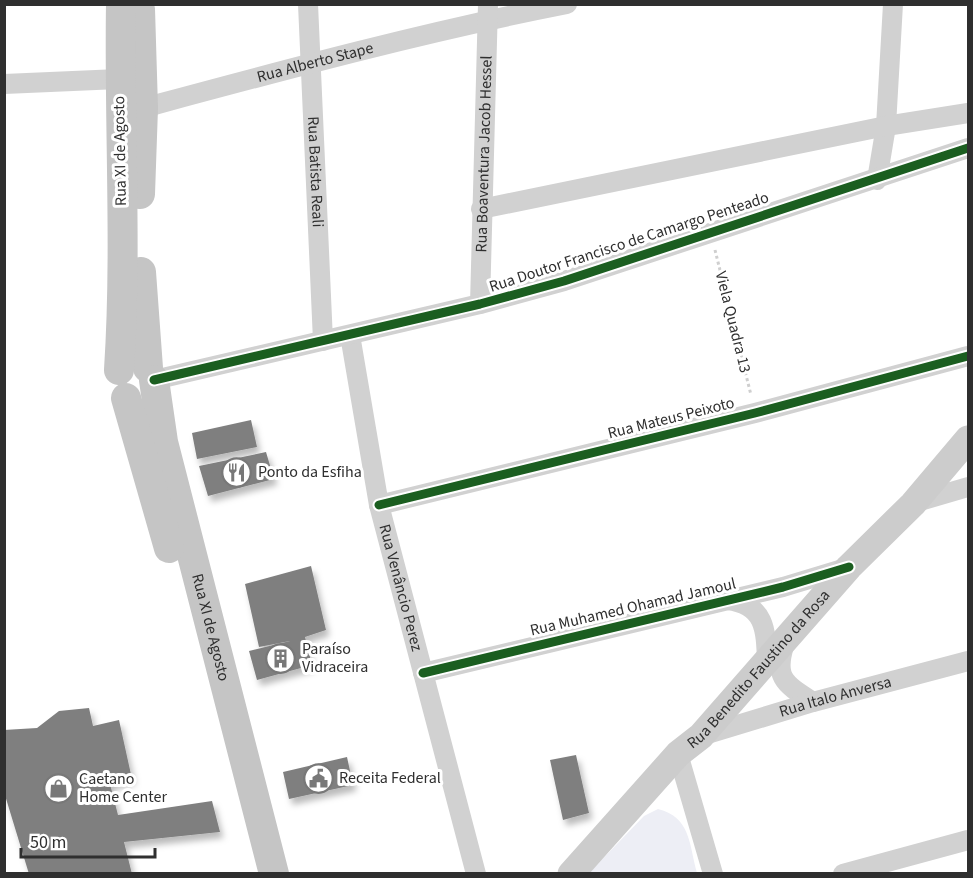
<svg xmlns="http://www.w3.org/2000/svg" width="973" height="878" font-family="'Source Sans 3',sans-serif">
  <defs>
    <filter id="shadow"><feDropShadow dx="3.5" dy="6" stdDeviation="3" flood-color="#0004"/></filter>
  </defs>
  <rect width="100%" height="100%" fill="#fff"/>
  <path fill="#edeef5" d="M658 809C691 817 689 845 697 873L588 874 644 816Z"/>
  <path fill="#7f7f7f" filter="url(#shadow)" d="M251 420 257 447 197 459 192 433Z
    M266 452 274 479 208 496 199 466Z
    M311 566 326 630 305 637 312 665 257 680 249 651 290 641 259 647 245 584Z
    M89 708 93 726 119 720 132 779 110 784 118 815 212 801 220 832 124 842 132 874H29L4 792V730L37 728 59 711Z
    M576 755 589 813 563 820 550 760Z
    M347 757 353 785 289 799 283 772Z"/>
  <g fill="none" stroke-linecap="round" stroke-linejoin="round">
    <path stroke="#cfcfcf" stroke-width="3" stroke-dasharray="3 3" stroke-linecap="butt" d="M715 250 751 395"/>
    <g stroke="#d1d1d1" stroke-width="20">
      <path id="s1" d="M308 4 323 341"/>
      <path d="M4 84 119 79"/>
      <path id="s2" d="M143 108C284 70 424 32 567 4"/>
      <path d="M877 180 886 126 893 4"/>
      <path d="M481 209 886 126 968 113"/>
      <path id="s3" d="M480 304 488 4"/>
      <path id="s4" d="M350 335 379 505 476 874"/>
      <path d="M154 380 480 304 564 281 968 148"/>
      <path d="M913 503 968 487"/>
      <path d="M379 505 755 413 968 356"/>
      <path d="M728 600C765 605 766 629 767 662"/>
      <path d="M786 640C773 677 783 683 813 702"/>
      <path d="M423 673 783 587 849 567"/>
      <path id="s5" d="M701 736 813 702 968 661"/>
      <path d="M678 754 713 874"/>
      <path d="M843 874 968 840"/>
    </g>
    <path stroke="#ccc" stroke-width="27" id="s6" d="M571 874 678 754 701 736 849 567 913 504 968 439"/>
    <g stroke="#c5c5c5" stroke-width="30">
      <path d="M140 9 143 108 140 194"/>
      <path d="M141 272 148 368"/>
      <path d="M119 370C127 248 119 126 121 4"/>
      <path id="s7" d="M154 380 163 442 274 874"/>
      <path d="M126 398 169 548"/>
    </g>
    <defs>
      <path id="cycleway" d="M154 380 480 304 564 281 968 148
        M379 505 755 413 968 356
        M423 673 783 587 849 567"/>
    </defs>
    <use href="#cycleway" stroke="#fff" stroke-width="13"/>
    <use href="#cycleway" stroke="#1b5e20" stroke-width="9"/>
  </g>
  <defs>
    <symbol id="restaurant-ring" viewBox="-11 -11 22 22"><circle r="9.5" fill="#fff" stroke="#787878" stroke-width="1.5"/><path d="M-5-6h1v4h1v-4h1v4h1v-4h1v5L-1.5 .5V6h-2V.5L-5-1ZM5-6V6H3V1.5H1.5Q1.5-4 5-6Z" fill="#787878"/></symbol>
    <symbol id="building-ring" viewBox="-11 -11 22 22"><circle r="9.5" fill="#fff" stroke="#787878" stroke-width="1.5"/><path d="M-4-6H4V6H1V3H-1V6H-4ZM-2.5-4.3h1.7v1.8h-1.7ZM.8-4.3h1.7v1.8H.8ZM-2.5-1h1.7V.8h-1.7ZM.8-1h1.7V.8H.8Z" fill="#787878"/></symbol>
    <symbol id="civic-ring" viewBox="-11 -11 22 22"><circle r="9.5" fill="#fff" stroke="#787878" stroke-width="1.5"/><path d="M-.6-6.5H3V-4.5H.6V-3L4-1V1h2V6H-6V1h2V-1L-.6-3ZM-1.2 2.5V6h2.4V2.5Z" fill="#787878"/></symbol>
    <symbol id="shop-ring" viewBox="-11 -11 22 22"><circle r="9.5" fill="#fff" stroke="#787878" stroke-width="1.5"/><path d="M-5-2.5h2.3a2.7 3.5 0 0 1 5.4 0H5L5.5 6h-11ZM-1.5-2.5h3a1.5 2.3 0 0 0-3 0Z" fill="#787878"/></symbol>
  </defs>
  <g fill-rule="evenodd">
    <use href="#restaurant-ring" x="220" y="456" width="33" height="33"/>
    <use href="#building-ring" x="264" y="642" width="33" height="33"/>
    <use href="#civic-ring" x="302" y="762" width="33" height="33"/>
    <use href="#shop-ring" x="42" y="772" width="33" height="33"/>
  </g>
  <g text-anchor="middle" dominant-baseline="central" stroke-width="6" stroke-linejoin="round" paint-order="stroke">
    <g font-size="16" fill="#2f2f2f" stroke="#fff">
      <text stroke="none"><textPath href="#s2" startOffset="178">Rua Alberto Stape</textPath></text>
      <text transform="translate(120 151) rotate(-91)">Rua XI de Agosto</text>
      <text stroke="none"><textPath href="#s3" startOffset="150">Rua Boaventura Jacob Hessel</textPath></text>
      <text stroke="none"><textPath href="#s1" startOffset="168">Rua Batista Reali</textPath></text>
      <text transform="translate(629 242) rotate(-18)">Rua Doutor Francisco de Camargo Penteado</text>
      <text transform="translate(733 322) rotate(76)">Viela Quadra 13</text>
      <text transform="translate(671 418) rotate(-14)">Rua Mateus Peixoto</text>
      <text stroke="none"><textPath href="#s4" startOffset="258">Rua Venâncio Perez</textPath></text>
      <text transform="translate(633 607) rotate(-13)">Rua Muhamed Ohamad Jamoul</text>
      <text stroke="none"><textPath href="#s7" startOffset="254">Rua XI de Agosto</textPath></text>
      <text stroke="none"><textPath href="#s6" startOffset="278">Rua Benedito Faustino da Rosa</textPath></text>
      <text stroke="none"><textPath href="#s5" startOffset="140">Rua Italo Anversa</textPath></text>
    </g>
    <g font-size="16" fill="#2f2f2f" stroke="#fff" text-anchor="start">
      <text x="258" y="472">Ponto da Esfiha</text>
      <text x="302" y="649">Paraíso<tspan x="302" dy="18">Vidraceira</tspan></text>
      <text x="339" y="778">Receita Federal</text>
      <text x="79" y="779">Caetano<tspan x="79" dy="18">Home Center</tspan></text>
    </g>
  </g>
  <rect width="973" height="878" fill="none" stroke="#2f2f2f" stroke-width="12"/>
  <path d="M21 848v9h134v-9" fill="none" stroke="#2f2f2f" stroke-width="3"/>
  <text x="30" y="848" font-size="18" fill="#2f2f2f" stroke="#ffffff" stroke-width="4.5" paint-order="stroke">50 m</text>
</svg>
